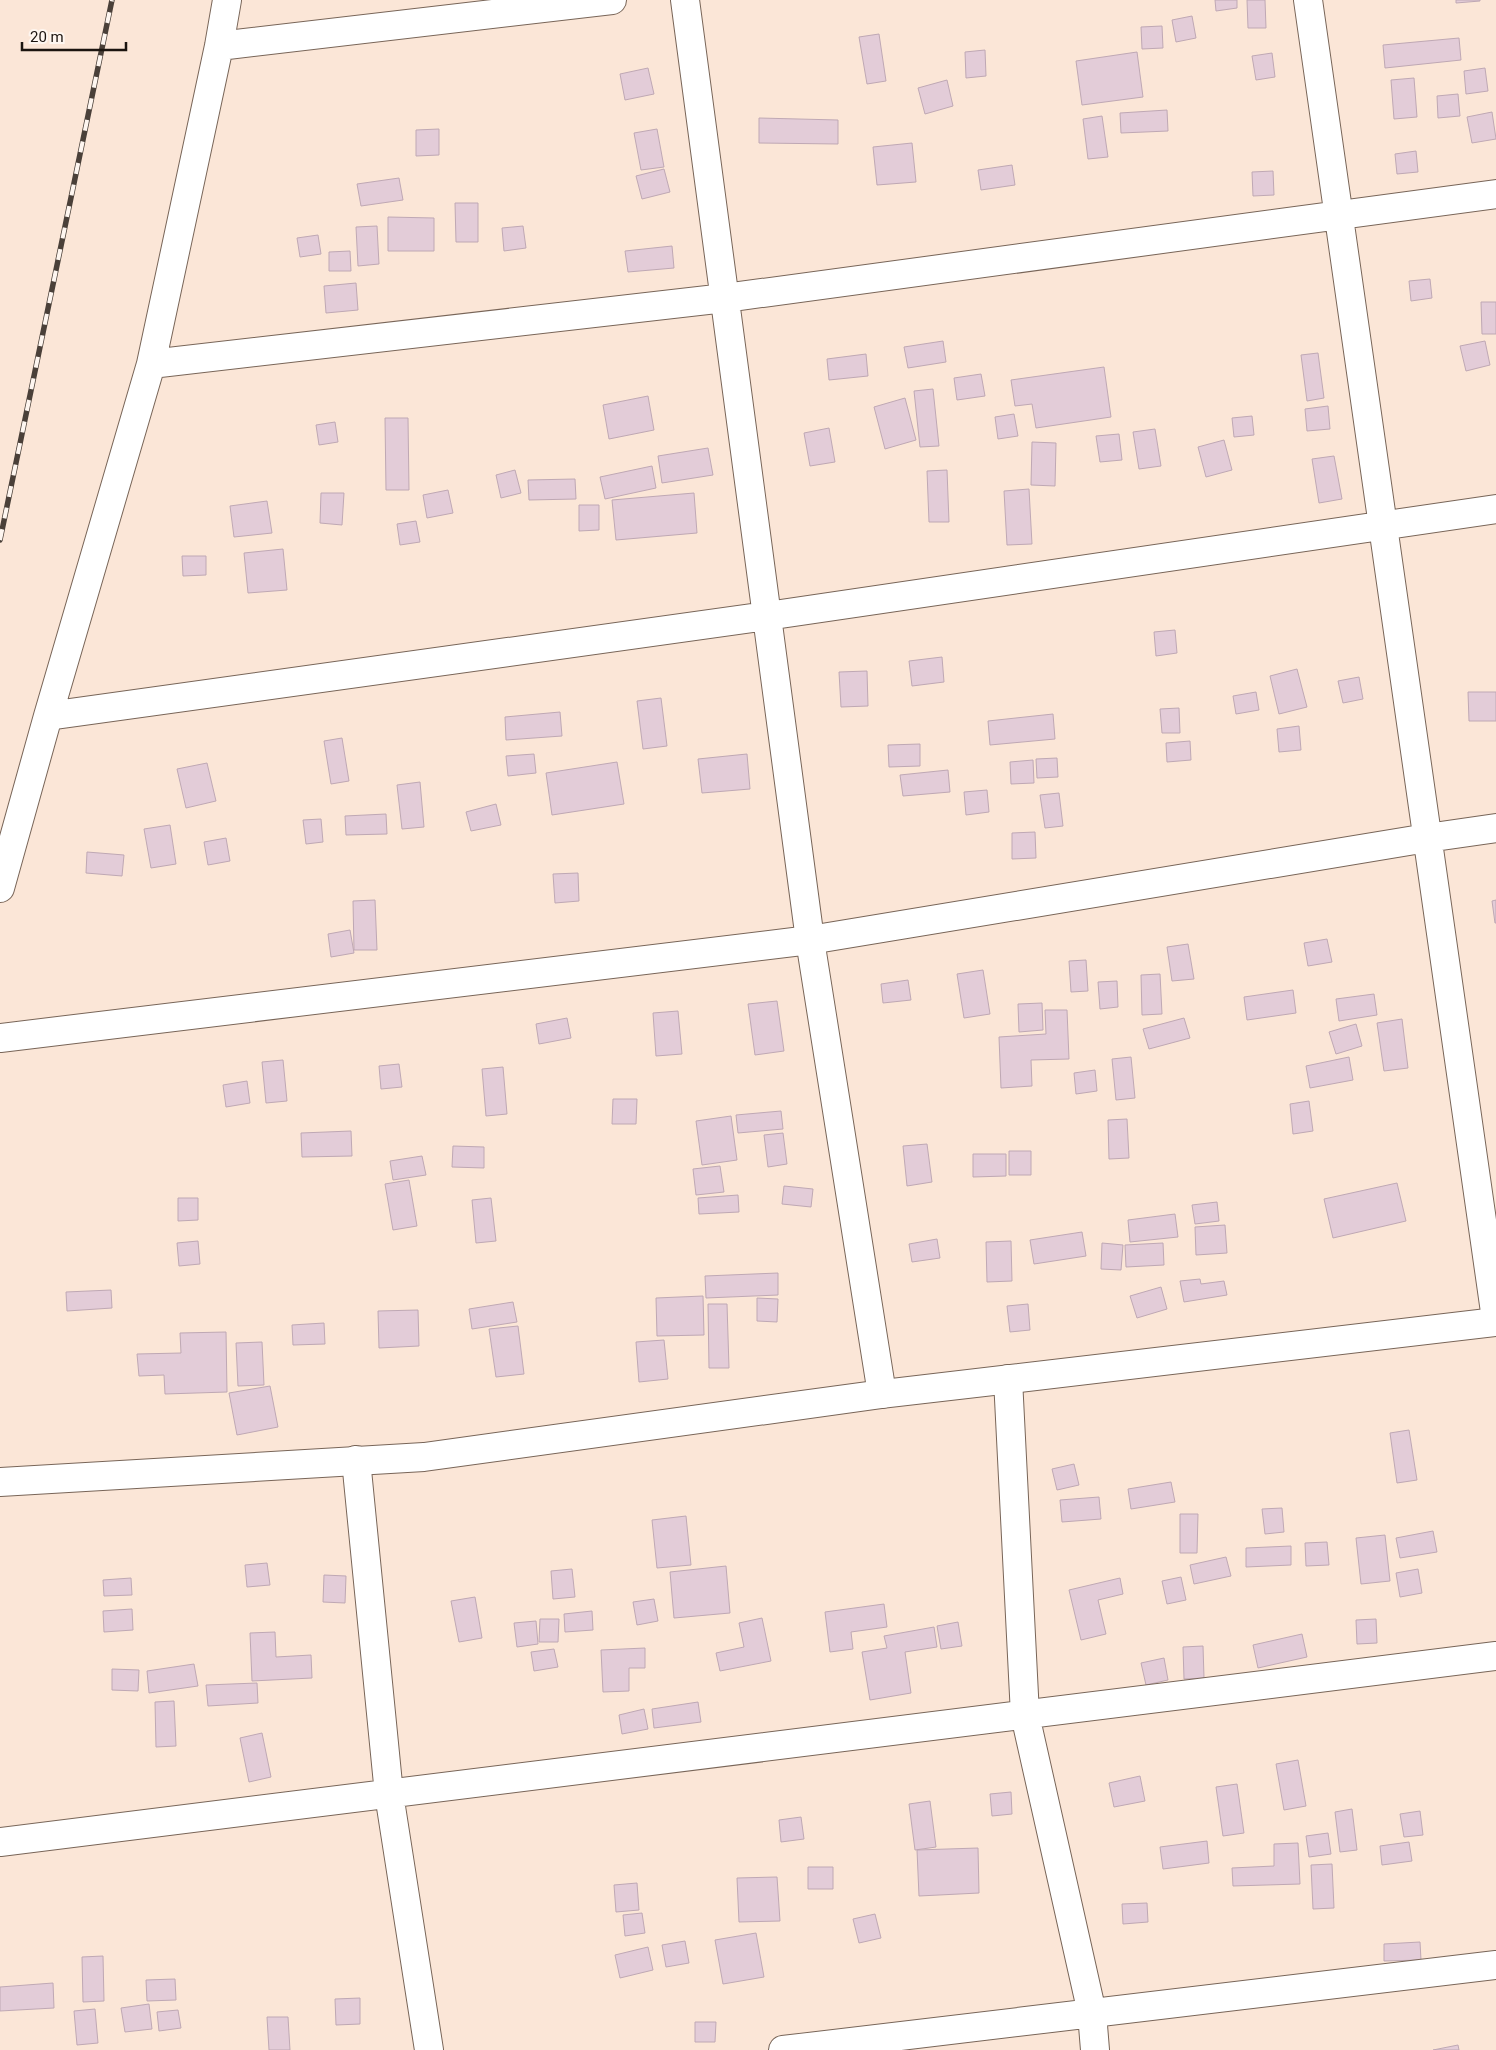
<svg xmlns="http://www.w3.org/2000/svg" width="1496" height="2050" font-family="Roboto,sans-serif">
  <rect width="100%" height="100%" fill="#fbe6d7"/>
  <path fill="#e3ccd8" stroke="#bfa8b4" d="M1215 0H1237V8L1216 11Z
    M1247 0H1265L1266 28H1248Z
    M1456 0H1480V1L1456 3Z
    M1192 16 1196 38 1176 42 1172 20Z
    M1162 26 1163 48 1142 49 1141 27Z
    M879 34 886 81 867 84 859 37Z
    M1459 38 1461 60 1385 68 1383 45Z
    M985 50 986 76 966 78 965 52Z
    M1137 52 1143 97 1082 105 1076 61Z
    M1272 53 1275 77 1256 80 1252 56Z
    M648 68 654 94 625 100 620 74Z
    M1485 68 1488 91 1466 94 1464 71Z
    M1414 78 1417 117 1394 119 1391 80Z
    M947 80 953 106 925 114 918 88Z
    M1458 94 1460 116 1438 118 1437 96Z
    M1167 110 1168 131 1121 133 1120 113Z
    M1492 112 1496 139 1472 143 1467 117Z
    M1102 116 1108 157 1088 159 1083 119Z
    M759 118 838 120V144L759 143Z
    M439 129V155L416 156V130Z
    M657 129 664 167 641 170 634 133Z
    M912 143 916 182 877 185 873 147Z
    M1416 151 1418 172 1397 174 1395 154Z
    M1012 165 1015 185 981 190 978 170Z
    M664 169 670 192 642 199 636 176Z
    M1273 171 1274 195 1253 196 1252 172Z
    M399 178 403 200 361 206 357 184Z
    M455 203H478V242H456Z
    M388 217 434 218V251H388Z
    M377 226 379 264 358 266 356 227Z
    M523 226 526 248 504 251 502 228Z
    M318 235 321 254 300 257 297 238Z
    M672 246 674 268 628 272 625 251Z
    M350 251 351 271H329V252Z
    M1430 279 1432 298 1411 301 1409 281Z
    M356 283 358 310 326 313 324 286Z
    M1481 302H1496V334H1482Z
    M943 341 946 362 908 368 904 347Z
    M1485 341 1490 365 1466 371 1460 346Z
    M1318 353 1324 398 1307 401 1301 355Z
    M866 354 868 376 829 380 827 359Z
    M1104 367 1111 417 1036 428 1032 404 1015 406 1011 380Z
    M981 374 985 396 957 400 954 378Z
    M933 389 939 446 920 447 914 391Z
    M648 396 654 430 609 439 603 405Z
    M905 398 916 440 885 449 874 407Z
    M1328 406 1330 429 1307 431 1305 409Z
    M1014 414 1018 436 998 439 995 417Z
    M1252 416 1254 435 1234 437 1232 418Z
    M385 418H408L409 490H386Z
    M335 422 338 442 319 445 316 425Z
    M829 428 835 462 810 466 804 433Z
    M1155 429 1161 466 1139 469 1133 432Z
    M1119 434 1122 460 1100 462 1096 436Z
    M1224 440 1232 470 1206 477 1198 447Z
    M1032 442 1056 443 1055 486 1031 485Z
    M708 448 713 475 662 483 658 456Z
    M1334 456 1342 499 1319 503 1312 459Z
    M652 466 656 488 605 499 600 477Z
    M515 470 521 493 501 498 496 475Z
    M947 470 949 522H929L927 471Z
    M575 479 576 499 529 500 528 480Z
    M1029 489 1032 544 1007 545 1004 491Z
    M448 490 453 513 427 518 423 495Z
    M321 493H344L342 525 320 523Z
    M694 493 697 533 616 540 612 500Z
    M267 501 272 533 234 537 230 506Z
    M579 505H599V530L579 531Z
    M416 521 420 542 400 545 397 524Z
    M283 549 287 590 248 593 244 553Z
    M182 556H206V575L183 576Z
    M1175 630 1177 653 1156 656 1154 632Z
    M942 657 944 682 912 686 909 661Z
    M1297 669 1307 707 1279 714 1270 676Z
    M867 671 868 706 841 707 839 672Z
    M1359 677 1363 699 1343 703 1338 681Z
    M1256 692 1259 710 1236 714 1233 696Z
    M1468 692H1496V721H1469Z
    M661 698 667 746 643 749 637 701Z
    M1179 708 1180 733H1162L1160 709Z
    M560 712 562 736 506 740 505 717Z
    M1053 714 1055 739 990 745 988 721Z
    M1299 726 1301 750 1279 752 1277 729Z
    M342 738 349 781 331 784 324 741Z
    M1190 741 1191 760 1167 762 1166 743Z
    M920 744V766L889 767 888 745Z
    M534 754 536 773 508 776 506 756Z
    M747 754 750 789 702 793 698 759Z
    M1057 758 1058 777 1037 778 1036 759Z
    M1033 760 1034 783 1011 784 1010 762Z
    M617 762 624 804 552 815 546 773Z
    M207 763 216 801 186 808 177 769Z
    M948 770 950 792 903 796 900 775Z
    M420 782 424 827 402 829 397 785Z
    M987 790 989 812 966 815 964 792Z
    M1059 793 1063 826 1045 828 1040 795Z
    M496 804 501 825 471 831 466 812Z
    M386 814 387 834 346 835 345 816Z
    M321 819 323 842 306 844 303 820Z
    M170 825 176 864 151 868 144 829Z
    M1035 832 1036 858 1012 859V833Z
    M226 838 230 861 208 865 204 842Z
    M87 852 124 855 122 876 86 873Z
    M578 873 579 901 555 903 553 874Z
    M375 900 377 950H354L353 901Z
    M1496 900V923H1495L1492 901Z
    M350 930 354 953 331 957 328 934Z
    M1327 939 1332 962 1308 966 1304 943Z
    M1188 944 1194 979 1172 981 1167 947Z
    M1086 960 1088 991 1071 992 1069 961Z
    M983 970 990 1014 964 1018 957 974Z
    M1160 974 1162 1014 1142 1015 1141 975Z
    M908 980 911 1000 883 1003 881 984Z
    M1117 981 1118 1007 1100 1009 1098 982Z
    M1293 990 1296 1013 1247 1020 1244 997Z
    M1374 994 1377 1015 1339 1021 1336 999Z
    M777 1001 784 1051 755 1055 748 1004Z
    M1042 1003 1043 1030 1019 1032 1018 1004Z
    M1045 1010H1067L1069 1059 1031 1060 1032 1086 1001 1088 999 1037 1046 1034Z
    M678 1011 682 1054 656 1056 653 1013Z
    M567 1018 571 1038 539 1044 536 1024Z
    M1184 1018 1190 1038 1149 1049 1143 1029Z
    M1402 1019 1408 1068 1384 1071 1377 1023Z
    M1356 1024 1362 1046 1336 1054 1329 1032Z
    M1131 1057 1135 1098 1116 1100 1112 1059Z
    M1349 1057 1353 1080 1310 1088 1306 1066Z
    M283 1060 287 1101 266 1103 262 1062Z
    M399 1064 402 1087 381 1089 379 1066Z
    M503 1067 507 1114 486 1116 482 1069Z
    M1095 1070 1097 1091 1076 1094 1074 1073Z
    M247 1081 250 1103 226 1107 223 1085Z
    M613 1099H637L636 1124H612Z
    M1309 1101 1313 1131 1293 1134 1290 1104Z
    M781 1111 783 1129 738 1133 736 1115Z
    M731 1116 737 1160 702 1165 696 1121Z
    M1127 1119 1129 1158 1109 1159 1108 1120Z
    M351 1131 352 1156 302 1157 301 1133Z
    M783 1133 787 1164 768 1167 764 1135Z
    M927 1144 932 1182 907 1186 903 1146Z
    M453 1146 484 1147V1168L452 1167Z
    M1009 1151H1031V1175H1009Z
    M973 1154H1006V1176L973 1177Z
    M422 1156 426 1175 393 1180 390 1161Z
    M720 1166 724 1192 696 1195 693 1169Z
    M409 1180 417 1226 393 1230 385 1184Z
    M1397 1183 1406 1221 1333 1238 1324 1199Z
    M784 1186 813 1189 811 1207 782 1204Z
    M738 1195 739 1212 699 1214 698 1198Z
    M178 1198H198V1220L178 1221Z
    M491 1198 496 1241 476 1243 472 1200Z
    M1217 1202 1219 1221 1195 1224 1192 1205Z
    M1175 1214 1178 1237 1130 1242 1128 1220Z
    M1225 1225 1227 1253 1196 1255 1195 1227Z
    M1082 1232 1086 1256 1034 1264 1030 1240Z
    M937 1239 940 1258 912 1262 909 1244Z
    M198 1241 200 1264 179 1266 177 1243Z
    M1011 1241 1012 1281 987 1282 986 1242Z
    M1102 1243 1123 1245 1121 1270 1101 1269Z
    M1163 1243 1164 1265 1126 1267 1125 1245Z
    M778 1273V1295L706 1298 705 1276Z
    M1200 1279 1201 1284 1224 1281 1227 1295 1184 1302 1180 1281Z
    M1161 1287 1167 1309 1137 1318 1130 1296Z
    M111 1290 112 1308 67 1311 66 1292Z
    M703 1296 704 1335 657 1336 656 1298Z
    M757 1298 778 1299 777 1322 757 1321Z
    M513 1302 517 1322 472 1329 469 1309Z
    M708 1304H727L729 1368H709Z
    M1028 1304 1030 1330 1010 1332 1007 1306Z
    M418 1310 419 1346 379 1348 378 1311Z
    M324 1323 325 1344 293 1345 292 1325Z
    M518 1326 524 1374 496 1377 489 1329Z
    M226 1332 227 1392 165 1394 164 1375 139 1376 137 1354 181 1353 180 1333Z
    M664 1340 668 1379 639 1382 636 1342Z
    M262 1342 264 1385 238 1386 236 1343Z
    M270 1386 278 1427 237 1435 229 1393Z
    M1409 1430 1417 1480 1397 1483 1390 1433Z
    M1074 1464 1079 1485 1057 1490 1052 1469Z
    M1171 1482 1175 1502 1131 1509 1128 1489Z
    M1099 1497 1101 1519 1062 1522 1060 1500Z
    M1282 1508 1284 1532 1265 1534 1262 1509Z
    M1180 1514H1198L1197 1553H1180Z
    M686 1516 691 1565 657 1568 652 1520Z
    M1433 1531 1437 1552 1400 1558 1396 1538Z
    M1385 1535 1390 1581 1361 1584 1356 1538Z
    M1327 1542 1329 1565 1306 1566 1305 1543Z
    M1291 1546V1565L1246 1567V1548Z
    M1226 1557 1231 1576 1194 1584 1190 1565Z
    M267 1563 270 1585 247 1587 245 1565Z
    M726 1566 730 1613 674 1618 670 1572Z
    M572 1569 575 1597 553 1599 551 1571Z
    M1418 1569 1422 1593 1400 1597 1396 1573Z
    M324 1575 346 1576 345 1603 323 1602Z
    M1181 1577 1186 1600 1167 1604 1162 1581Z
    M131 1578 132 1595 104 1596 103 1580Z
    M1120 1578 1123 1594 1098 1600 1106 1634 1081 1640 1069 1590Z
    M475 1597 482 1638 459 1642 451 1601Z
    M654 1599 658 1621 637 1625 633 1602Z
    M884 1604 887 1627 851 1632 853 1649 830 1652 825 1612Z
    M132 1609 133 1630 104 1632 103 1611Z
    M592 1611 593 1630 565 1632 564 1614Z
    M762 1618 771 1661 720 1671 716 1653 744 1647 739 1623Z
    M540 1619H559L558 1642H539Z
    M1376 1619 1377 1643 1357 1644 1356 1620Z
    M536 1621 538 1644 517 1647 514 1623Z
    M958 1622 962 1646 941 1649 937 1626Z
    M934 1627 937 1647 905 1652 911 1693 870 1700 862 1652 887 1648 884 1636Z
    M275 1632 276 1657 311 1655 312 1678 252 1681 250 1633Z
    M1302 1634 1307 1657 1258 1668 1253 1645Z
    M1203 1646 1204 1678 1184 1679 1183 1647Z
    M645 1648V1668H629V1691L603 1692 601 1650Z
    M554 1649 558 1667 534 1671 531 1652Z
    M1164 1658 1168 1680 1146 1685 1141 1663Z
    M194 1664 198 1686 149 1693 147 1671Z
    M112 1669 139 1670 138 1691 112 1690Z
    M257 1683 258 1703 208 1706 206 1685Z
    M174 1701 176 1746 156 1747 155 1702Z
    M698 1702 701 1722 654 1728 652 1709Z
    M644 1709 648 1729 622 1734 619 1715Z
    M262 1733 271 1777 249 1782 240 1738Z
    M1298 1760 1306 1806 1284 1810 1276 1764Z
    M1140 1776 1145 1801 1114 1807 1109 1783Z
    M1237 1784 1244 1833 1223 1836 1216 1787Z
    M1011 1792 1012 1814 992 1816 990 1794Z
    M930 1801 936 1847 915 1850 909 1804Z
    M1352 1809 1357 1850 1340 1852 1335 1812Z
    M1420 1811 1423 1835 1404 1837 1400 1814Z
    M801 1817 804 1839 781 1842 779 1820Z
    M1328 1833 1331 1854 1309 1857 1306 1836Z
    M1207 1841 1209 1863 1163 1869 1160 1847Z
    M1409 1842 1412 1861 1382 1865 1380 1846Z
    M1298 1843 1300 1884 1233 1886 1232 1868 1274 1866V1844Z
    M978 1848 979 1893 919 1896 917 1850Z
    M1332 1864 1334 1908 1313 1909 1311 1865Z
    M808 1867H833V1889H808Z
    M777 1877 780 1921 739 1922 737 1878Z
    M637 1883 639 1910 616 1912 614 1885Z
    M1147 1903 1148 1922 1123 1924 1122 1904Z
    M642 1913 645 1933 625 1936 623 1915Z
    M875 1914 881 1938 859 1943 853 1919Z
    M756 1933 764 1977 723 1984 715 1940Z
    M685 1941 689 1963 666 1967 662 1945Z
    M1420 1942 1421 1960 1384 1961V1944Z
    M648 1947 653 1970 620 1978 615 1955Z
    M103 1956 104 2001 83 2002 82 1957Z
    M175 1979 176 2000 147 2001 146 1980Z
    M53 1983 54 2008 0 2011V1987Z
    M360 1998V2024L336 2025 335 1999Z
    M149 2004 152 2029 125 2032 121 2008Z
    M95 2009 98 2043 77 2045 74 2011Z
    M178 2010 181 2028 159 2031 157 2012Z
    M267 2017H288L290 2050H269Z
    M695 2022H716L715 2042H695Z
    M1458 2045 1459 2050H1433Z"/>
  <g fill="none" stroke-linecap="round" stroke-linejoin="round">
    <defs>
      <path id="street" d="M685 0 810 940 882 1394
        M1308 0 1496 1319
        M219 46 612 0
        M151 364 725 298 1496 194
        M48 716 767 616 1496 509
        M0 888 48 716 151 364 219 46 227 0
        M0 1038 810 940 1427 838 1496 828
        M1008 1379 1025 1715 1092 2013 1095 2050
        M356 1460 389 1794 429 2050
        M0 1842 1496 1656
        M783 2050 1496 1965"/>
      <path id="secondary" d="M0 1482 424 1457 882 1394 1496 1322"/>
    </defs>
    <use href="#street" stroke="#786558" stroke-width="30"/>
    <use href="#secondary" stroke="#786558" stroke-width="30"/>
    <use href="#street" stroke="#fff" stroke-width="28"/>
    <use href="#secondary" stroke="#fff" stroke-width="28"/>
    <defs>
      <path id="rail" d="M0 540 112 0"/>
    </defs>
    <use href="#rail" stroke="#4a4039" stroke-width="5.5"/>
    <use href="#rail" stroke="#fef6f0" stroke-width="4" stroke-dasharray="11" stroke-linecap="butt"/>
  </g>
  <path d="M22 42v8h104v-8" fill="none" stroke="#1b140f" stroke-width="2.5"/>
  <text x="30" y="42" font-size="15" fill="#1b140f" stroke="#fef6f0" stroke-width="4" paint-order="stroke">20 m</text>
</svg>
